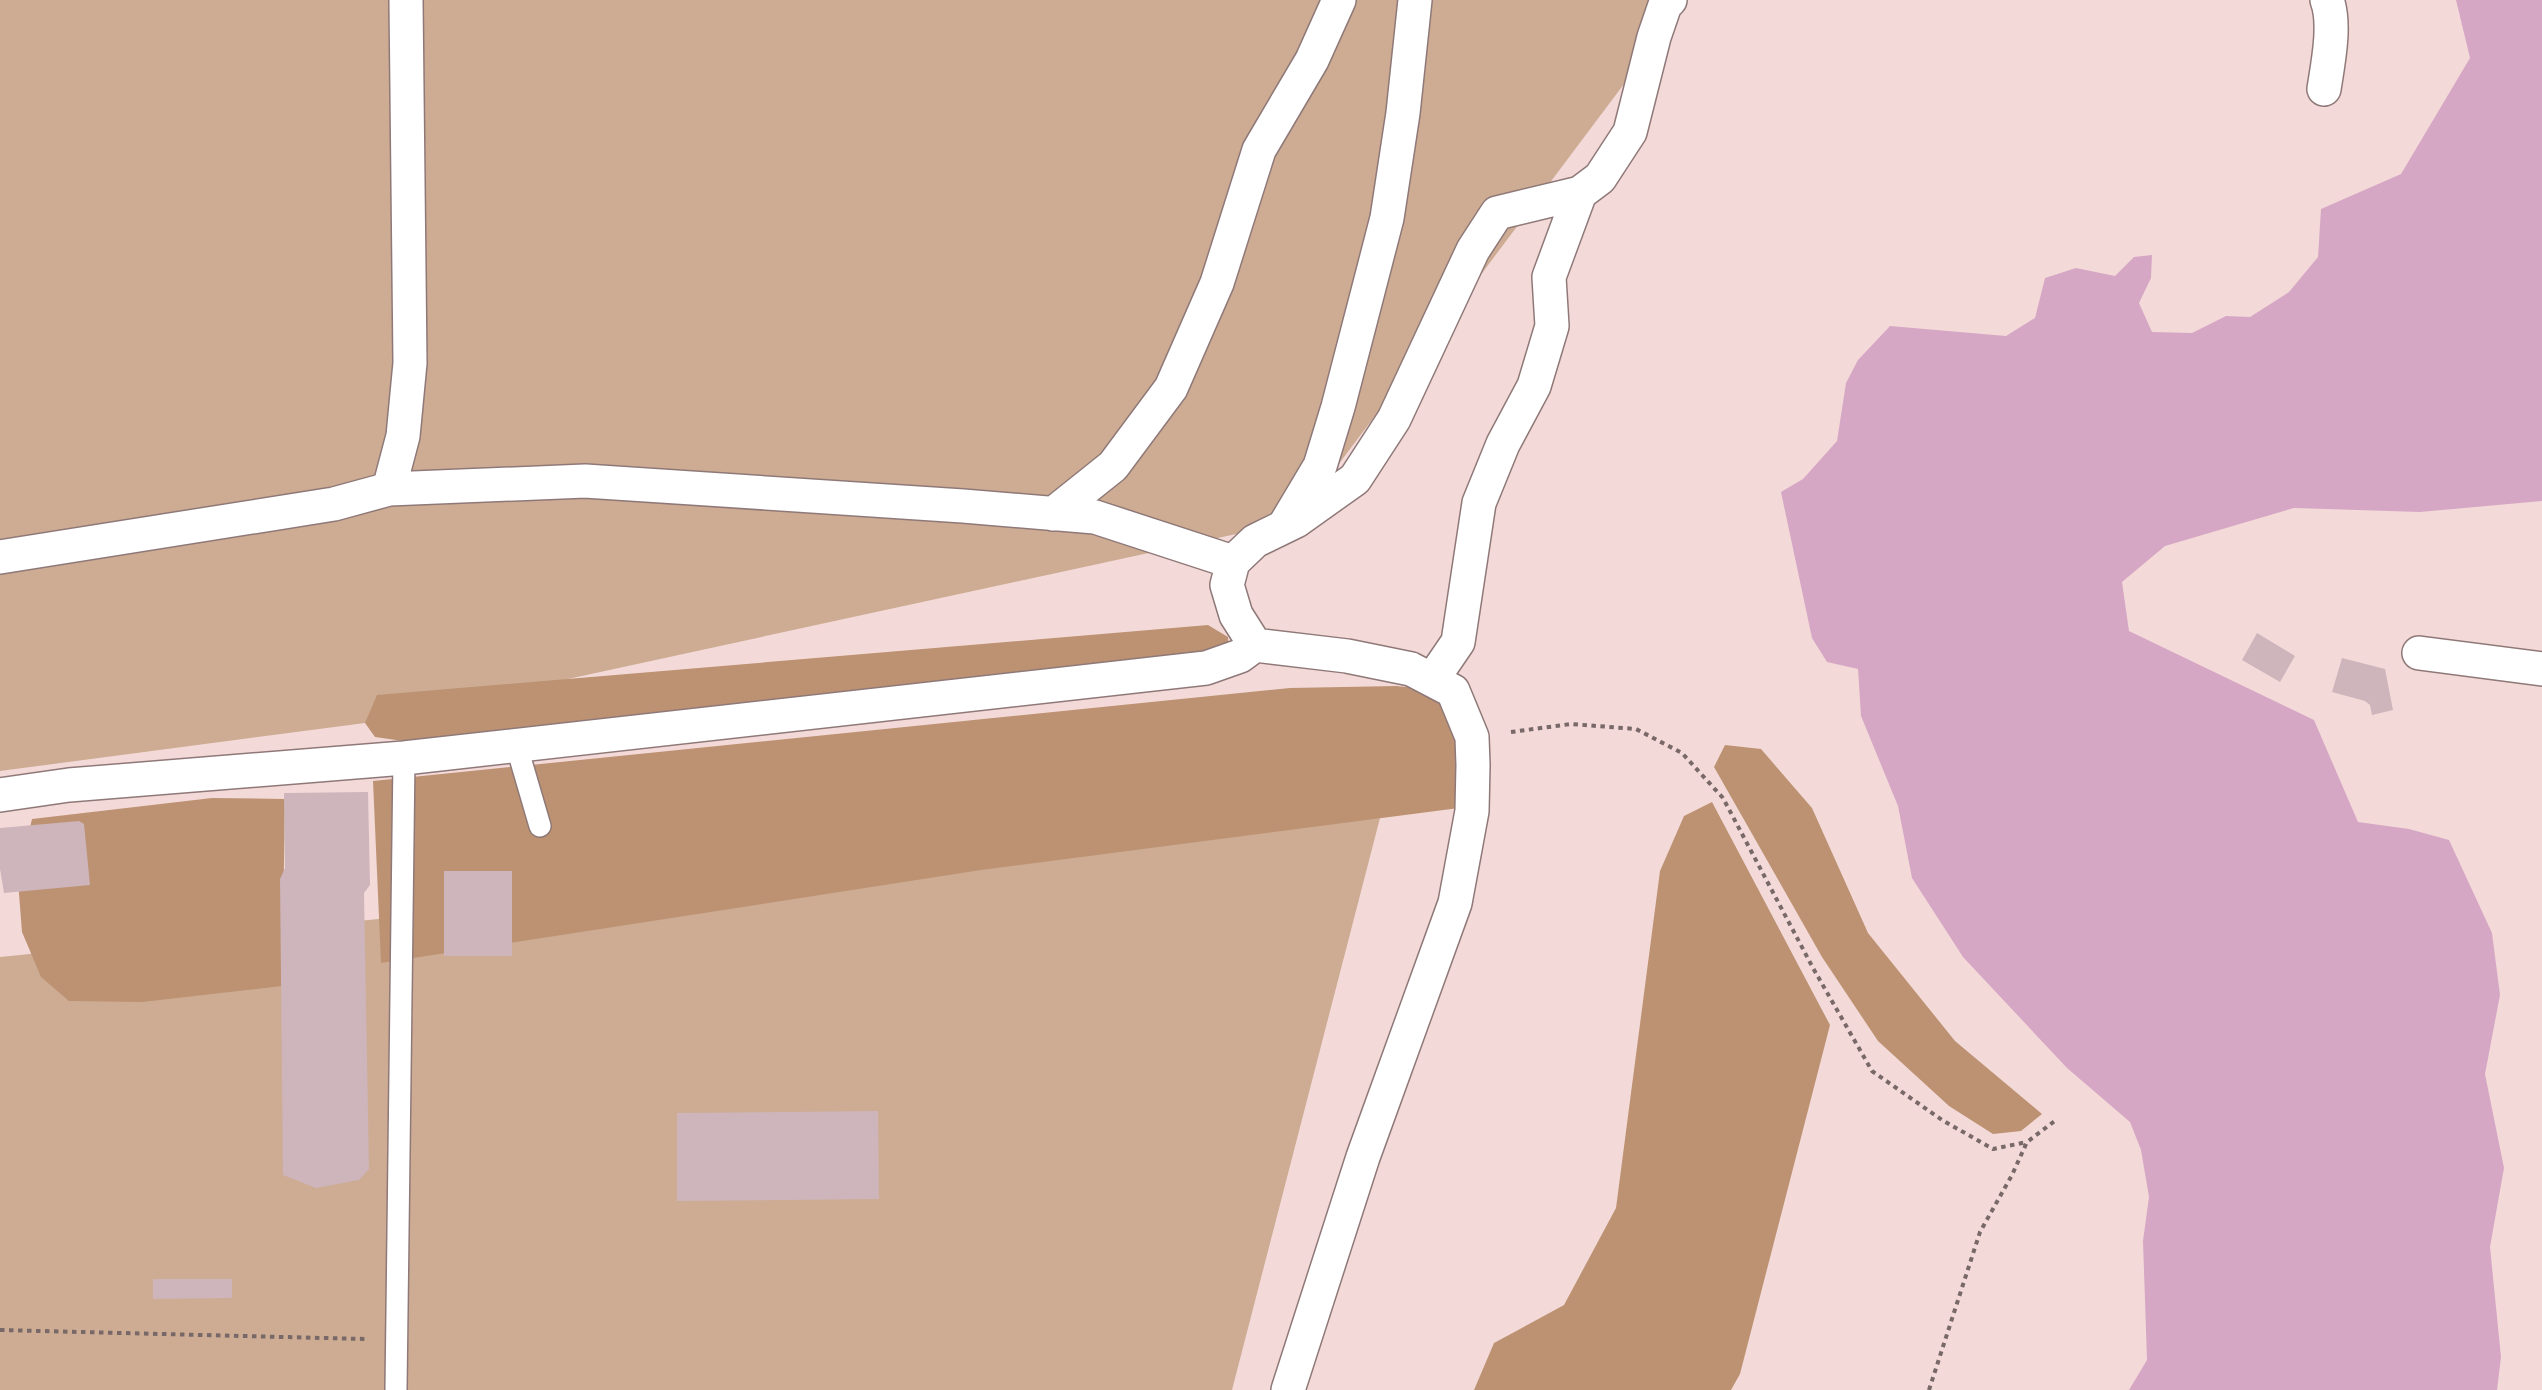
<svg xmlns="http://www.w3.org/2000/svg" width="2542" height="1390" font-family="Bitter,serif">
  <rect width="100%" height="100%" fill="#f3dad9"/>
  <path fill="#cdac93" d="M0 0H1687L1296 521 365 723 0 771Z
    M1380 818 1232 1390H0V957Z"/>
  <path fill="#bc9272" d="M1208 625 1228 637 1229 656 403 741 375 737 365 723 377 695Z
    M1397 686C1406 687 1420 688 1428 693 1466 715 1458 770 1459 808L981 870 381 963 373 781 1290 688Z
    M1725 745 1761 749 1812 808 1868 933 1955 1041 2042 1114 2021 1131 1993 1134 1949 1106 1878 1041 1822 957 1714 767Z
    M212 798 285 799 282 986 142 1002 69 1001 41 977 22 932 18 881 32 819Z
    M1712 802 1830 1025 1740 1374 1731 1390H1474L1494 1343 1564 1305 1616 1208 1660 871 1684 816Z"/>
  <path fill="#d6a7c4" d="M2456 0H2542V501L2420 512 2294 508 2165 546 2122 582 2129 631 2314 720 2358 822 2409 829 2449 840 2492 933 2500 995 2485 1074 2504 1168 2490 1247 2501 1357 2497 1390H2129L2147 1360 2143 1241 2149 1197 2141 1150 2130 1122 2067 1068 1963 957 1912 878 1898 806 1861 716 1858 669 1827 662 1812 638 1781 492 1803 479 1837 441 1846 383 1858 360 1890 326 2006 336 2035 318 2045 278 2076 268 2115 276 2134 257 2152 255 2151 278 2139 303 2152 332 2192 333 2226 316 2250 317 2289 292 2318 257 2321 209 2401 174 2470 58Z"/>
  <path fill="#cdb5bb" d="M2257 633 2295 656 2280 682 2242 660Z
    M2342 658 2385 669 2393 710 2372 715 2370 705 2365 701 2332 692Z
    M368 792 370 885 364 893 369 1169 359 1180 316 1188 283 1175 280 879 285 868 284 793Z
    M79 821 84 824 90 885 4 893 0 869V828Z
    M444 871H512V956H444Z
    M878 1111 879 1199 677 1201V1113Z
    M153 1279H232V1298L153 1299Z"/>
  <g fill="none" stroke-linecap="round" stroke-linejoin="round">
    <defs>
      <path id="lane" d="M516 744 540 826
        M396 1390 404 758"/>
      <path id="street" d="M2324 89C2328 63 2336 24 2327 0
        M389 489 403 436 410 363 406 0
        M1053 514 1113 466 1171 388 1217 283 1259 150 1312 60 1339 0
        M1286 523 1320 466 1338 407 1387 218 1403 113 1415 0
        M0 557 334 504 389 489 585 481 963 506 1095 517 1233 562
        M1255 645 1236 615 1227 585 1233 562 1255 541 1296 521 1355 479 1394 419 1473 250 1497 213 1580 193 1600 178 1630 132 1654 37 1665 5 1670 0
        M2419 653 2542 669
        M1432 680 1458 642 1479 503 1503 444 1534 386 1552 326 1549 277 1580 193
        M0 795 69 785 404 758 1206 668 1240 656 1255 645 1347 656 1411 669 1453 691 1472 737 1473 765 1472 811 1455 903 1363 1157 1288 1390"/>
    </defs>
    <use href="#lane" stroke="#8f7978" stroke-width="24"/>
    <use href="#street" stroke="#8f7978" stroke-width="36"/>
    <path stroke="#786868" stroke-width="4" stroke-dasharray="4.5 4.5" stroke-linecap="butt" d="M1511 732 1571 724 1636 729 1682 753 1723 798 1813 968 1872 1071 1942 1120 1993 1149 2027 1142
      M0 1330 365 1339
      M1929 1390 1980 1232 2012 1175 2027 1142 2056 1120"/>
    <use href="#lane" stroke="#fff" stroke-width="21"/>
    <use href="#street" stroke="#fff" stroke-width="33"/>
  </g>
</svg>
